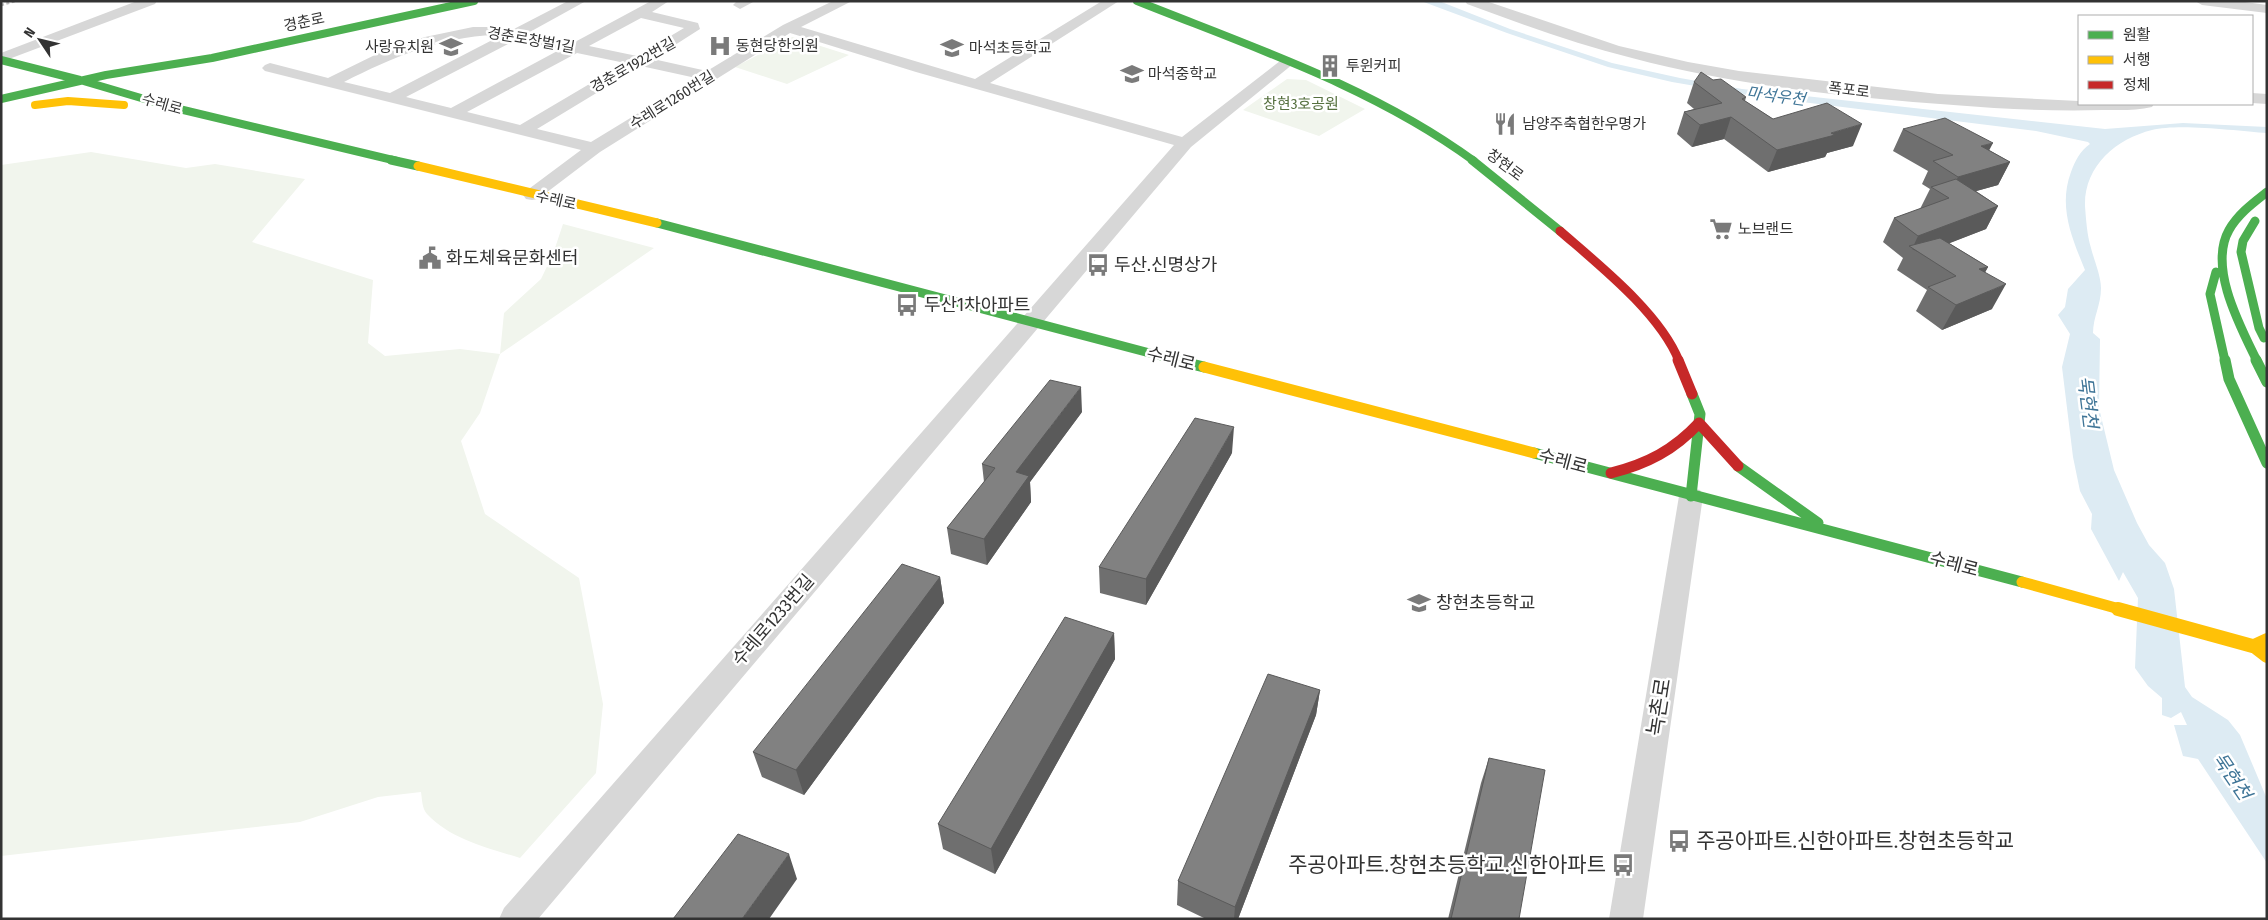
<svg xmlns="http://www.w3.org/2000/svg" width="2268" height="920" font-family="'Fira Sans Condensed','Noto Sans KR',sans-serif">
  <rect width="100%" height="100%" fill="#fff"/>
  <path fill="#f1f5ed" d="M792 37 849 55 787 84 735 67Z
    M1287 79 1306 80 1365 109 1319 136 1243 110Z
    M91 152 186 168 215 164 305 179 252 242 373 280 368 343 385 356 460 349 500 354 504 313 541 279 553 254 563 224 654 248 500 354 480 413 461 441 485 514 579 578 603 704 596 773 520 858C488 848 450 839 427 814 422 809 422 798 421 792L378 797 300 822 1 856V165Z"/>
  <path fill="#ddebf3" d="M1421 1H1439L1510 29 1612 63 1680 78 1742 89 2105 129 2183 123 2267 127V133C2238 131 2179 123 2152 130 2116 139 2084 166 2085 206 2086 219 2087 235 2091 248 2094 260 2101 276 2101 288 2101 305 2093 317 2093 333L2100 339 2099 408 2114 470 2137 523 2149 545 2165 563 2174 589 2185 687 2192 697 2228 720 2240 735 2267 799V863L2198 759 2183 756 2174 725H2187L2181 712 2171 718 2162 715V698L2148 686 2135 668 2138 598 2123 572 2119 581 2091 529 2092 514 2080 491 2073 457 2062 367 2070 334 2058 315 2065 307 2068 289 2085 270C2072 238 2058 207 2071 172 2075 161 2080 151 2090 144L2088 142 2036 131 1754 96 1672 82 1608 67 1507 33Z"/>
  <g fill="none" stroke-linecap="round" stroke-linejoin="round">
    <path fill="#d7d7d7" fill-rule="evenodd" d="M137 1H157L155 4 1 62V53Z
      M568 1H586L528 33 573 43 651 1H669L652 12 698 23 700 29 653 59 707 71 783 25 833 1H852L801 27 975 79 1102 1H1119L990 83 1182 137 1280 61H1290L1293 64 1191 147 538 919H499L504 908 1174 145 916 72 790 33 600 152 538 199 532 200 526 199 523 195 526 191 581 150 265 71 262 68 265 65 270 63 328 78 383 51 425 37 473 27H495L512 30ZM641 18 684 28 637 56 589 46ZM495 35 500 36 390 93 344 82C393 57 440 37 495 35ZM516 40 561 49 451 108 406 97ZM577 53 625 63 520 125 467 112ZM641 66 696 78 591 142 537 129Z
      M737 1H755L740 9 733 5Z
      M1465 1H1486L1619 46 1688 62 1739 71 1938 94 2079 101V104H2154L2152 107C2136 111 2119 110 2103 110 2066 111 2030 110 1994 108 1873 100 1749 89 1632 58 1576 44 1521 24 1467 4Z
      M2195 1H2238L2267 5V13L2202 5Z
      M2252 93 2267 94V104L2252 103Z
      M1691 488 1700 490 1703 496 1643 919H1609L1679 496 1682 490Z"/>
    <path stroke="#4caf50" stroke-width="8" d="M1137 1C1252 47 1373 87 1474 161
      M1 60 80 80 175 108 397 161
      M1 99 106 75 212 58 474 1"/>
    <path stroke="#4caf50" stroke-width="9" d="M391 160 418 166
      M1472 160 1560 231
      M2255 221 2243 241 2241 252 2259 328 2264 338
      M657 223 1180 361
      M2216 272 2210 294 2225 361
      M2257 361C2240 326 2208 267 2229 230 2238 214 2253 203 2267 192"/>
    <path stroke="#4caf50" stroke-width="11" d="M1175 360 1204 367
      M2225 360 2229 379 2267 463
      M2256 360 2267 382
      M1534 453 2022 582
      M1738 466 1818 523
      M1691 496 1700 414 1692 394"/>
    <path stroke="#ffc107" stroke-width="8" d="M35 105 68 101 124 105"/>
    <path stroke="#ffc107" stroke-width="9" d="M418 166 657 223"/>
    <path stroke="#ffc107" stroke-width="11" d="M1204 367 1534 453
      M2022 582 2123 610"/>
    <path stroke="#ffc107" stroke-width="14" d="M2118 609 2267 650
      M2267 640 2254 646 2267 656"/>
    <path stroke="#c62828" stroke-width="9" d="M1560 231C1599 265 1660 313 1679 361"/>
    <path stroke="#c62828" stroke-width="11" d="M1678 360 1692 394
      M1611 473C1647 464 1674 450 1699 423L1738 466"/>
    <path stroke="#bebebe" stroke-width="2.5" stroke-dasharray="3 2.5" stroke-linecap="butt" d="M1 5 16 1"/>
  </g>
  <path fill="#6f6f6f" d="M1713 80 1746 97 1745 101 1773 119 1853 146 1827 153 1825 157 1768 172 1724 139 1692 147 1677 134 1684 112 1694 109 1687 103 1694 82Z
    M1903 129 1989 150 2010 162 1998 185 1976 191 1998 206 1986 229 1949 243 1988 267 1985 272 1992 309 1942 330 1916 311 1927 290 1897 270 1903 258 1883 242 1894 218 1920 209 1930 189 1922 184 1928 171 1893 151Z
    M1082 412 1030 482 1031 502 987 565 951 554 947 528 984 482 982 464Z
    M1232 453 1146 605 1100 593 1099 567Z
    M940 577 944 603 804 795 762 777 753 752Z
    M1114 633 1115 659 995 874 943 849 938 824Z
    M1320 690 1316 715 1238 919H1206L1177 905 1178 881Z
    M1489 758 1519 919H1448L1481 783Z"/>
  <path fill="#5a5a5a" d="M1731 117 1724 139 1692 147 1700 125Z
    M1862 124 1853 146 1827 153 1825 157 1768 172 1777 150 1831 133Z
    M1993 143 1981 166V146Z
    M2010 162 1998 185 1948 199 1949 198 1948 197 1958 177Z
    M1998 206 1986 229 1922 254 1912 249 1918 236Z
    M1988 267 1975 291 1979 269Z
    M2006 284 1992 309 1942 330 1956 305Z
    M1081 387 1082 412 1030 482 1031 502 987 565 984 539 1016 472Z
    M1234 427 1232 453 1146 605V579Z
    M940 577 944 603 804 795 796 770Z
    M1114 633 1115 659 995 874 991 849Z
    M1320 690 1316 715 1238 919H1234L1235 907Z
    M789 854 797 879 769 919H742Z"/>
  <path fill="#818181" stroke="#5a5a5a" d="M1701 72 1713 80 1721 79 1746 97 1742 99 1773 119 1827 103 1862 124 1831 133 1835 135 1777 150 1731 117 1700 125 1684 112 1722 103 1694 82Z
    M1945 118 1993 143 1981 146 2010 162 1958 177 1933 161 1953 155 1903 129Z
    M1956 179 1998 206 1918 236 1894 218 1949 198 1931 187Z
    M1940 238 1988 267 1979 269 2006 284 1956 305 1928 287 1956 276 1909 246Z
    M1050 380 1081 387 1016 472 1029 476 984 539 947 528 995 468 982 464Z
    M1195 418 1234 427 1146 579 1099 567Z
    M902 564 940 577 796 770 753 752Z
    M1065 617 1114 633 991 849 938 824Z
    M1268 674 1320 690 1235 907 1178 881Z
    M1489 758 1545 770 1519 919H1451Z
    M738 834 789 854 742 919H673Z"/>
  <defs>
    <symbol id="hospital-bare" viewBox="-9 -9 18 18"><path d="M-5-5h3v3.5h4V-5h3V5h-3V1.5h-4V5h-3Z" fill="#7a7a7a" stroke="#fff" stroke-width="2.5" paint-order="stroke"/></symbol>
    <symbol id="school-bare" viewBox="-9 -9 18 18"><path d="M0-5L7-2L0 1L-7-2ZM-4 1L0 2.5L4 1V4Q0 6-4 4Z" fill="#7a7a7a" stroke="#fff" stroke-width="2.5" paint-order="stroke"/></symbol>
    <symbol id="building-bare" viewBox="-9 -9 18 18"><path d="M-4-6H4V6H1V3H-1V6H-4ZM-2.5-4.3h1.7v1.8h-1.7ZM.8-4.3h1.7v1.8H.8ZM-2.5-1h1.7V.8h-1.7ZM.8-1h1.7V.8H.8Z" fill="#7a7a7a" stroke="#fff" stroke-width="2.5" paint-order="stroke"/></symbol>
    <symbol id="restaurant-bare" viewBox="-9 -9 18 18"><path d="M-5-6h1v4h1v-4h1v4h1v-4h1v5L-1.5 .5V6h-2V.5L-5-1ZM5-6V6H3V1.5H1.5Q1.5-4 5-6Z" fill="#7a7a7a" stroke="#fff" stroke-width="2.5" paint-order="stroke"/></symbol>
    <symbol id="supermarket-bare" viewBox="-9 -9 18 18"><path d="M-6-5.5h2.5l.6 2H6L4.5 2H-2.5L-4.4-4H-6ZM-1.5 3.2a1.3 1.3 0 1 0 .1 0ZM3 3.2a1.3 1.3 0 1 0 .1 0Z" fill="#7a7a7a" stroke="#fff" stroke-width="2.5" paint-order="stroke"/></symbol>
    <symbol id="civic-bare" viewBox="-9 -9 18 18"><path d="M-.6-6.5H3V-4.5H.6V-3L4-1V1h2V6H-6V1h2V-1L-.6-3ZM-1.2 2.5V6h2.4V2.5Z" fill="#7a7a7a" stroke="#fff" stroke-width="2.5" paint-order="stroke"/></symbol>
    <symbol id="bus-bare" viewBox="-9 -9 18 18"><path d="M-5-6H5V4H4V6H2V4H-2V6H-4V4H-5ZM-3.5-4V0h7V-4ZM-3.5 1.2v1.5H-2V1.2ZM2 1.2v1.5H3.5V1.2Z" fill="#7a7a7a" stroke="#fff" stroke-width="2.5" paint-order="stroke"/></symbol>
  </defs>
  <g fill-rule="evenodd">
    <use href="#hospital-bare" x="704" y="30" width="32" height="32"/>
    <use href="#school-bare" x="435" y="31" width="32" height="32"/>
    <use href="#school-bare" x="936" y="32" width="32" height="32"/>
    <use href="#building-bare" x="1314" y="50" width="32" height="32"/>
    <use href="#school-bare" x="1116" y="58" width="32" height="32"/>
    <use href="#restaurant-bare" x="1489" y="108" width="32" height="32"/>
    <use href="#supermarket-bare" x="1705" y="213" width="32" height="32"/>
    <use href="#civic-bare" x="414" y="242" width="32" height="32"/>
    <use href="#bus-bare" x="1082" y="249" width="32" height="32"/>
    <use href="#bus-bare" x="891" y="289" width="32" height="32"/>
    <use href="#school-bare" x="1403" y="587" width="32" height="32"/>
    <use href="#bus-bare" x="1663" y="825" width="32" height="32"/>
    <use href="#bus-bare" x="1607" y="849" width="32" height="32"/>
  </g>
  <g text-anchor="middle" dominant-baseline="central" stroke-width="5" stroke-linejoin="round" paint-order="stroke">
    <g font-size="15" fill="#333" stroke="#fff">
      <text transform="translate(304 22) rotate(-12)">경춘로</text>
      <text transform="translate(531 40) rotate(10)">경춘로창벌1길</text>
      <text transform="translate(633 65) rotate(-30)">경춘로1922번길</text>
      <text transform="translate(1849 90) rotate(7)">폭포로</text>
      <text transform="translate(672 100) rotate(-32)">수레로1260번길</text>
      <text transform="translate(162 104) rotate(16)">수레로</text>
      <text transform="translate(1505 165) rotate(37)">창현로</text>
      <text transform="translate(556 200) rotate(13)">수레로</text>
    </g>
    <g font-size="15" fill="#333" stroke="#fff" text-anchor="start">
      <text x="736" y="46">동현당한의원</text>
      <text x="434" y="47" text-anchor="end">사랑유치원</text>
      <text x="969" y="48">마석초등학교</text>
      <text x="1346" y="66">투윈커피</text>
      <text x="1148" y="74">마석중학교</text>
      <text x="1522" y="124">남양주축협한우명가</text>
      <text x="1738" y="229">노브랜드</text>
    </g>
    <g font-size="15" fill="#56703f" stroke="#fff">
      <text x="1301" y="104">창현3호공원</text>
    </g>
    <g font-size="16" font-style="italic" fill="#3f7597" stroke="#fff">
      <text transform="translate(1776 96) rotate(7)">마석우천</text>
    </g>
    <g font-size="18" fill="#333" stroke="#fff" text-anchor="start">
      <text x="446" y="258">화도체육문화센터</text>
      <text x="1114" y="265">두산.신명상가</text>
      <text x="924" y="305">두산1차아파트</text>
      <text x="1436" y="603">창현초등학교</text>
    </g>
    <g font-size="18" fill="#333" stroke="#fff">
      <text transform="translate(1171 359) rotate(14)">수레로</text>
      <text transform="translate(1563 461) rotate(15)">수레로</text>
      <text transform="translate(1954 564) rotate(15)">수레로</text>
      <text transform="translate(773 620) rotate(-49)">수레로1233번길</text>
    </g>
    <g font-size="19" font-style="italic" fill="#3f7597" stroke="#fff">
      <text transform="translate(2088 402) rotate(83)">묵현천</text>
      <text transform="translate(2232 776) rotate(56)">묵현천</text>
    </g>
    <g font-size="21" fill="#333" stroke="#fff">
      <text transform="translate(1659 707) rotate(-81)">녹촌로</text>
    </g>
    <g font-size="21" fill="#333" stroke="#fff" text-anchor="start">
      <text x="1696" y="841">주공아파트.신한아파트.창현초등학교</text>
      <text x="1606" y="865" text-anchor="end">주공아파트.창현초등학교.신한아파트</text>
    </g>
  </g>
  <rect width="2268" height="920" fill="none" stroke="#333333" stroke-width="5"/>
  <rect x="2078" y="15" width="175" height="90" fill="#ffffff" stroke="#adadad"/>
  <rect x="2088" y="31" width="25" height="8" fill="#4caf50" stroke="#adadad"/>
  <text x="2123" y="40" font-size="15" fill="#333333">원활</text>
  <rect x="2088" y="56" width="25" height="8" fill="#ffc107" stroke="#adadad"/>
  <text x="2123" y="65" font-size="15" fill="#333333">서행</text>
  <rect x="2088" y="81" width="25" height="8" fill="#c62828" stroke="#adadad"/>
  <text x="2123" y="90" font-size="15" fill="#333333">정체</text>
  <g transform="translate(40 40) rotate(305)" stroke="#ffffff" stroke-width="4" paint-order="stroke">
  <path d="M0-4L9 19L0 12L-9 19Z" fill="#333333"/>
  <text y="-8" font-size="14" font-weight="bold" text-anchor="middle" fill="#333333">N</text>
  </g>
</svg>
